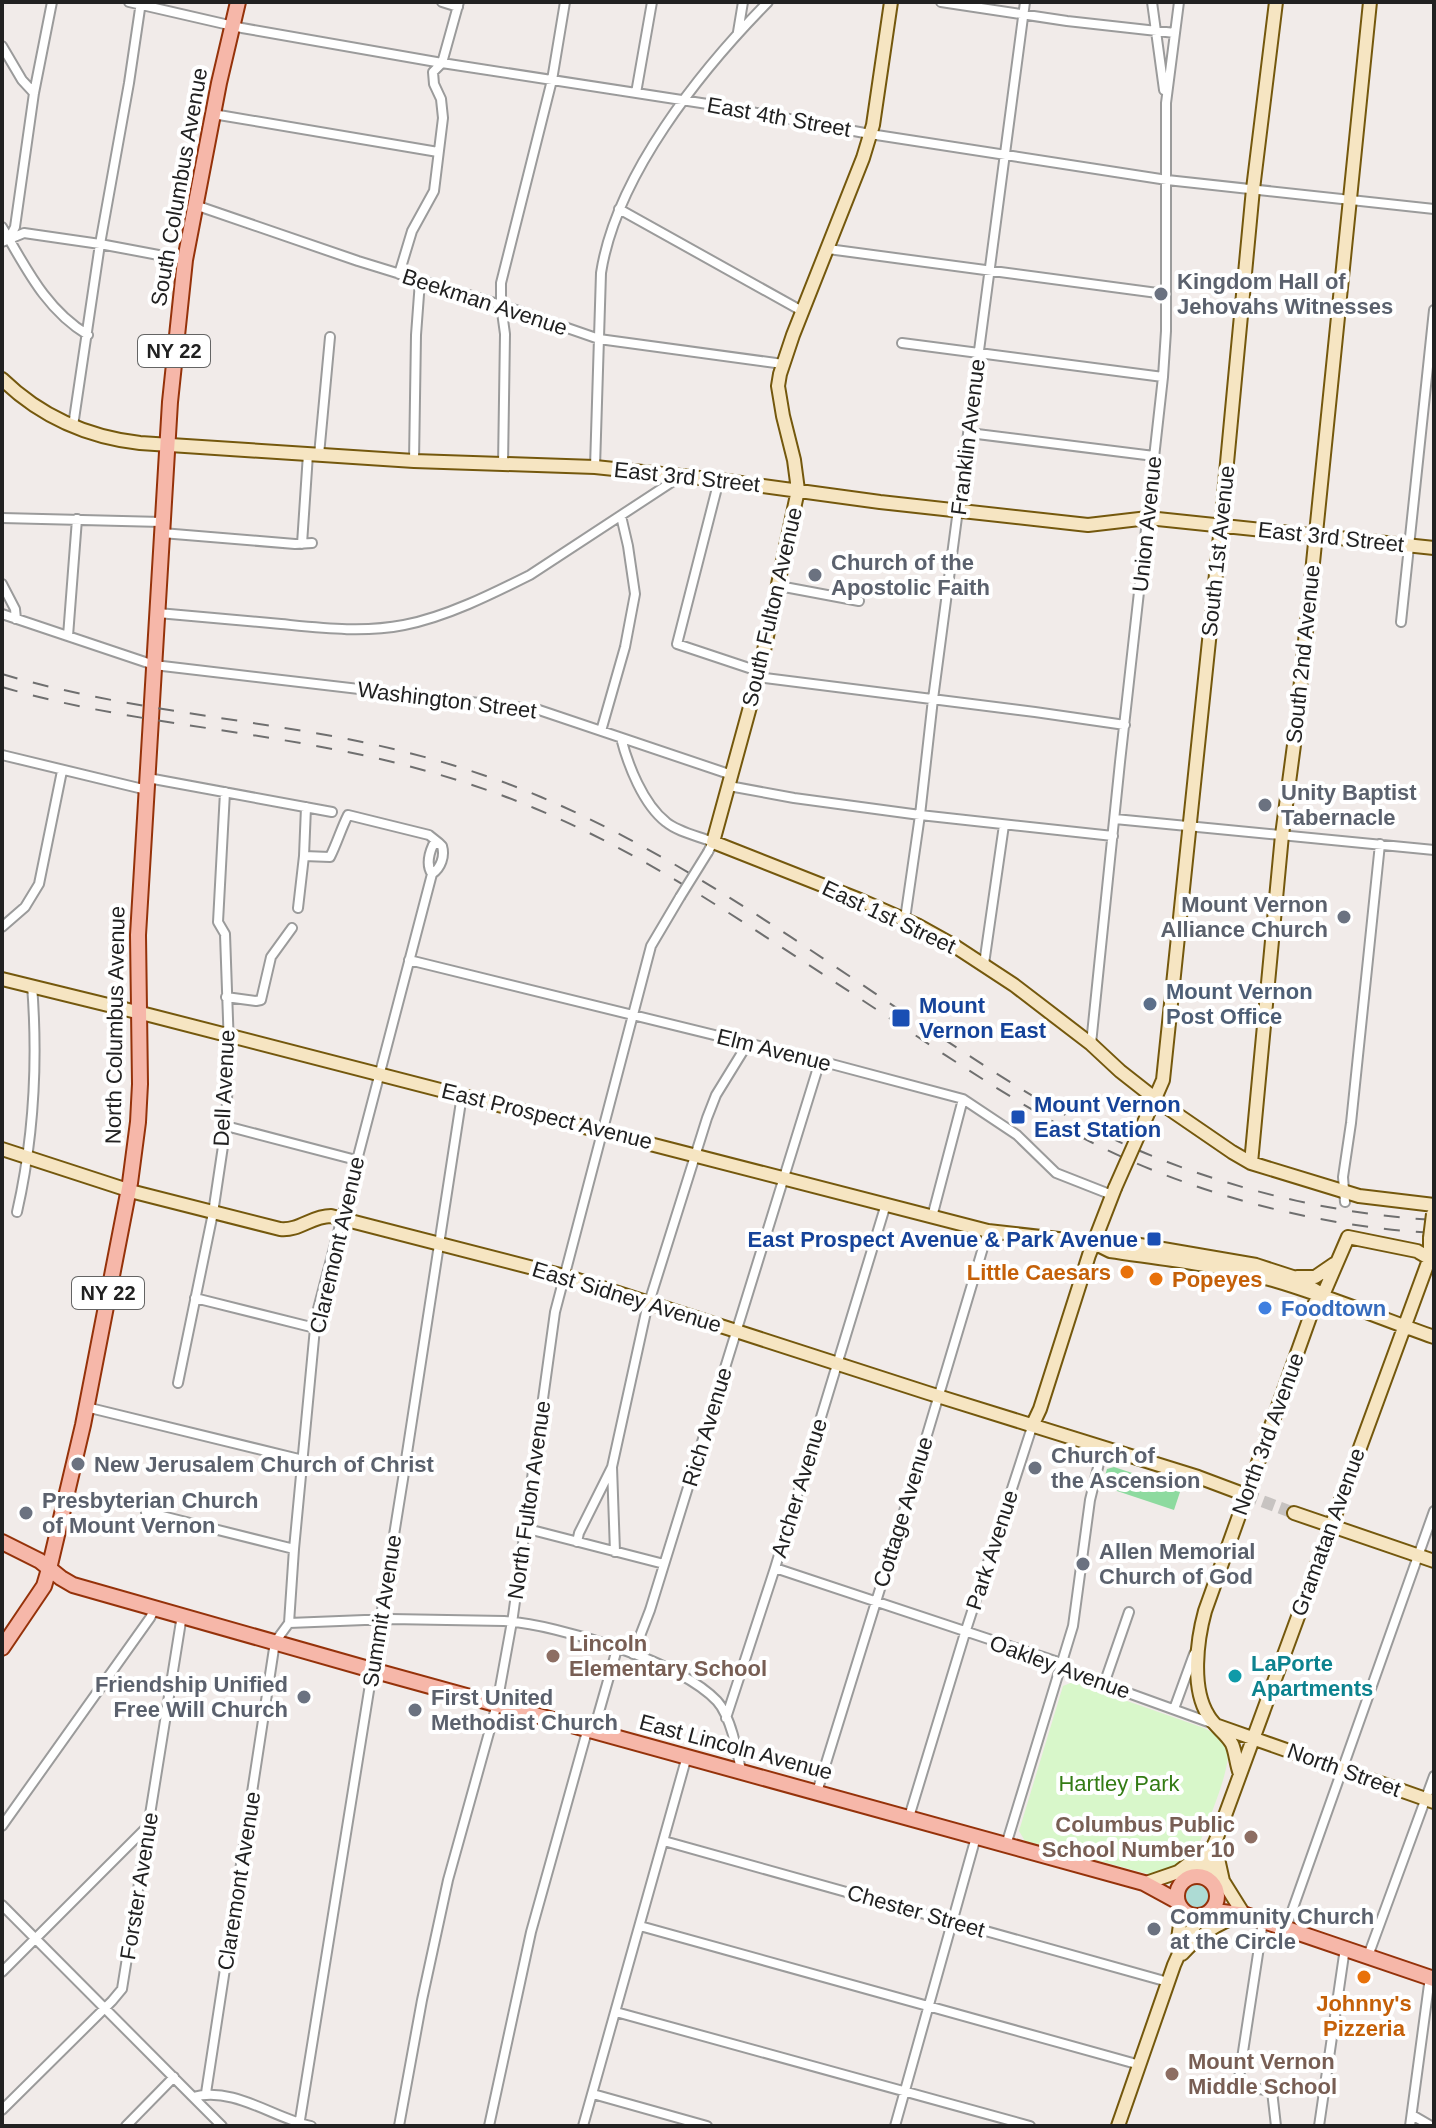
<svg xmlns="http://www.w3.org/2000/svg" width="1436" height="2128" font-family="Helvetica,sans-serif">
  <rect width="100%" height="100%" fill="#f1ebe9"/>
  <path fill="#d8f7ca" d="M1073 1682 1204 1728C1214 1733 1224 1739 1227 1749 1233 1765 1206 1826 1199 1845 1191 1862 1167 1876 1148 1874L1025 1841 1019 1831 1063 1686Z"/>
  <path fill="#8dda9f" d="M1114 1467 1181 1489 1174 1510 1102 1486 1107 1469Z"/>
  <path fill="#addbd4" d="M1182 1896a15 15 0 1 1 30 0a15 15 0 1 1-30 0Z"/>
  <g fill="none" stroke-linecap="round" stroke-linejoin="round">
    <path stroke="#c7c3c1" stroke-width="12" stroke-dasharray="12 6" stroke-linecap="butt" d="M1246 1495 1294 1513"/>
    <defs>
      <path id="street" d="M129 2 242 28 442 63 714 105 870 134 1167 180 1434 209
        M442 2 458 7
        M941 2 1067 21 1175 33
        M1152 2 1164 90
        M738 32 743 2
        M2 46 22 80 34 93
        M636 93 652 2
        M213 114 438 152
        M195 205 358 261 501 305 599 339 783 364
        M619 209 802 311
        M2 227C26 268 46 310 88 335
        M9 239 15 227 34 93 52 2
        M2 242 24 233 100 244 185 260
        M828 249 1165 294
        M399 274 412 231 434 191 443 118 441 99 434 84 433 72 442 63 459 2
        M902 343 1163 377
        M73 426 100 244 129 83 141 2
        M969 433 1154 456
        M319 455 330 337
        M414 461 416 335 420 281
        M503 465 505 334 501 305V283L552 80 565 2
        M595 467 601 273C616 176 700 71 768 2
        M719 480 677 644 752 669 765 678 1035 712 1125 725
        M2 518 162 522
        M162 533 295 544 312 543
        M302 544 308 454
        M2 584 15 609 16 619
        M779 586 859 601
        M158 613C199 617 240 620 281 624 322 628 363 633 404 625 446 617 492 594 530 575L681 476
        M2 614 154 665 539 710 732 775
        M1401 622 1434 310
        M68 636 77 519
        M601 731 625 647 635 594 628 546 621 516
        M621 738C628 765 643 804 666 822 678 832 698 836 713 842L708 852
        M2 755 147 790
        M148 778 332 812
        M729 786 794 798 920 815 1113 836
        M1115 819 1434 850
        M304 856 330 857C337 843 341 829 348 815L429 835 439 843
        M298 908 304 856 306 807
        M905 919 920 815 933 699 1025 2
        M2 927 25 907 39 884 62 771
        M409 960 820 1061 963 1099 1017 1135 1056 1173 1112 1195
        M984 964 1004 825
        M226 997 256 1001 261 1000 271 957 292 928
        M1091 1044 1120 762 1163 377 1166 331V103L1179 2
        M226 1126 356 1160
        M1345 1202 1343 1177 1351 1123 1380 844
        M17 1212C34 1137 38 1062 32 985
        M932 1217 963 1099
        M195 1298 315 1328
        M178 1383 213 1213 226 1126 229 1047 225 934 218 922 225 792
        M86 1407 303 1460
        M612 1467 615 1552
        M146 1512 294 1549
        M524 1528 664 1564
        M577 1542 579 1533 612 1467 646 1312 707 1118 716 1095 748 1043
        M775 1568 1055 1661 1070 1672 1214 1724
        M289 1623 390 1619 504 1621C559 1625 679 1661 717 1701 730 1715 738 1752 741 1771
        M633 1654 650 1610 820 1061
        M1104 1684 1129 1612
        M1174 1709 1194 1654
        M726 1718 775 1568 886 1204
        M817 1792 906 1505 988 1231
        M909 1817 965 1633 1033 1424
        M2 1826 150 1618 155 1608
        M664 1841 1168 1982
        M1006 1845 1073 1626 1090 1500 1103 1447
        M2 1905 193 2097C234 2086 273 2118 311 2126
        M1263 1921 1239 2078 1240 2086 1272 2091 1276 2126
        M640 1926 1140 2065
        M1286 1928 1434 1511
        M1368 1956 1434 1776
        M2 1972 147 1827
        M616 2012 1030 2126
        M206 2093 275 1642 289 1623 294 1549 315 1328 318 1309 432 874C441 868 445 856 442 846L439 843 433 845C429 854 426 865 432 874
        M593 2094 707 2126
        M193 2097 222 2126
        M2 2110 112 2001 122 1989 182 1615
        M1412 2115 1431 2126
        M126 2126 174 2077
        M299 2126 403 1479 462 1095
        M399 2126 422 2000 448 1880 497 1704 513 1616 555 1312 651 946 680 897
        M489 2126 531 1932 586 1735 597 1719 617 1649
        M583 2126 687 1756
        M895 2126 976 1837
        M1319 2126 1345 1948
        M1410 2126 1430 1977"/>
      <path id="secondary" d="M891 2 873 125 863 158 793 335 780 374 778 386 783 416 794 460 798 490 759 674 713 842 860 900 917 925 953 945 1014 985 1091 1044 1120 1071 1162 1104 1232 1152 1251 1163 1359 1196 1434 1205
        M2 379C40 416 88 437 140 443L414 461 595 467 719 480 880 502 1088 525 1148 518 1434 548
        M2 979 149 1015 988 1231 1094 1243 1111 1241 1128 1243 1256 1265 1293 1277 1323 1295
        M1153 1103 1163 1080 1221 526 1253 189 1276 2
        M2 1149 134 1192 280 1229C300 1231 311 1216 331 1216L572 1278 928 1393 1198 1477 1246 1495
        M1251 1163 1282 835 1296 730 1370 2
        M1096 1244 1110 1251C1164 1259 1220 1265 1273 1280 1328 1296 1380 1318 1434 1337
        M1297 1277H1315L1334 1264
        M1033 1424 1040 1409 1089 1255 1115 1188
        M1294 1513 1434 1561
        M1218 1726 1434 1802
        M1240 1774C1236 1764 1236 1753 1232 1744 1226 1733 1214 1726 1208 1715 1191 1688 1197 1640 1205 1611L1315 1303 1323 1295 1348 1237 1417 1251 1434 1261
        M1215 1845 1223 1881 1243 1913
        M1213 1859 1212 1875 1216 1887
        M1192 1876 1206 1862 1216 1840 1430 1257V1238
        M1149 1882 1178 1872 1208 1849
        M1177 1946 1182 1910
        M1182 1954C1200 1935 1216 1923 1242 1915
        M1118 2126 1174 1965 1186 1938 1201 1916"/>
      <path id="primary" d="M2 1542 40 1561 61 1578 73 1585 372 1670 1144 1883 1177 1901
        M2 1648 44 1586 49 1569 83 1425 130 1183 138 1122 140 1084 138 935 170 402 185 260 219 83 238 2
        M1177 1896a20 20 0 1 1 40 0a20 20 0 1 1-40 0Z
        M1206 1915 1215 1911 1246 1915 1434 1979"/>
    </defs>
    <use href="#street" stroke="#9b9b9b" stroke-width="12"/>
    <use href="#secondary" stroke="#74580d" stroke-width="16"/>
    <use href="#primary" stroke="#95320a" stroke-width="18"/>
    <use href="#street" stroke="#fff" stroke-width="8"/>
    <use href="#secondary" stroke="#f6e5c2" stroke-width="12"/>
    <use href="#primary" stroke="#f6b7a9" stroke-width="14"/>
    <path stroke="#6f6f6f" stroke-width="2" stroke-dasharray="16 16" stroke-linecap="butt" d="M2 674C110 706 221 716 332 736 403 749 475 769 541 797 683 857 808 950 936 1034 988 1068 1040 1103 1096 1131 1201 1182 1317 1213 1434 1220
      M2 687C111 719 221 727 332 749 401 762 469 781 534 808 619 843 696 891 772 941 829 978 885 1015 942 1053 990 1084 1038 1115 1089 1141 1192 1194 1319 1227 1434 1233"/>
    <defs>
      <path id="street-bridge" d="M680 897 708 852"/>
      <path id="secondary-bridge" d="M1115 1188 1150 1109
        M1430 1238 1433 1214"/>
    </defs>
    <use href="#street-bridge" stroke="#9b9b9b" stroke-width="12" stroke-linecap="butt"/>
    <use href="#secondary-bridge" stroke="#74580d" stroke-width="16" stroke-linecap="butt"/>
    <use href="#street-bridge" stroke="#fff" stroke-width="8"/>
    <use href="#secondary-bridge" stroke="#f6e5c2" stroke-width="12"/>
  </g>
  <g fill="#6b7280" stroke="#fff" stroke-width="3">
    <circle cx="1161" cy="294" r="8"/>
    <circle cx="815" cy="575" r="8"/>
    <circle cx="1265" cy="805" r="8"/>
    <circle cx="1344" cy="917" r="8"/>
    <circle cx="78" cy="1464" r="8"/>
    <circle cx="1035" cy="1468" r="8"/>
    <circle cx="26" cy="1513" r="8"/>
    <circle cx="1083" cy="1564" r="8"/>
    <circle cx="304" cy="1697" r="8"/>
    <circle cx="415" cy="1710" r="8"/>
    <circle cx="1154" cy="1929" r="8"/>
  </g>
  <circle fill="#5c6f8a" stroke="#fff" stroke-width="3" cx="1150" cy="1004" r="8"/>
  <g fill="#1a4fb4" stroke="#fff" stroke-width="3">
    <rect x="891" y="1008" width="20" height="20" rx="4"/>
    <rect x="1010" y="1109" width="16" height="16" rx="4"/>
    <rect x="1146" y="1231" width="16" height="16" rx="4"/>
  </g>
  <g fill="#e8710a" stroke="#fff" stroke-width="3">
    <circle cx="1127" cy="1272" r="8"/>
    <circle cx="1156" cy="1279" r="8"/>
    <circle cx="1364" cy="1977" r="8"/>
  </g>
  <circle fill="#3f7fe0" stroke="#fff" stroke-width="3" cx="1265" cy="1308" r="8"/>
  <g fill="#8d6e63" stroke="#fff" stroke-width="3">
    <circle cx="553" cy="1656" r="8"/>
    <circle cx="1251" cy="1837" r="8"/>
    <circle cx="1172" cy="2074" r="8"/>
  </g>
  <circle fill="#0f9aa8" stroke="#fff" stroke-width="3" cx="1235" cy="1676" r="8"/>
  <g text-anchor="middle" dominant-baseline="central" stroke-width="8" stroke-linejoin="round" paint-order="stroke">
    <g fill="#fff" stroke="#646464" stroke-width="2">
      <rect x="138" y="335" width="72" height="32" rx="6"/>
      <rect x="72" y="1277" width="72" height="32" rx="6"/>
    </g>
    <g font-size="20" font-weight="bold" fill="#212121">
      <text x="174" y="351">NY 22</text>
      <text x="108" y="1293">NY 22</text>
    </g>
    <g font-size="22" fill="#212121" stroke="#fff">
      <text transform="translate(779 117) rotate(10)">East 4th Street</text>
      <text transform="translate(179 187) rotate(-80)">South Columbus Avenue</text>
      <text transform="translate(485 302) rotate(18)">Beekman Avenue</text>
      <text transform="translate(968 437) rotate(-83)">Franklin Avenue</text>
      <text transform="translate(687 477) rotate(6)">East 3rd Street</text>
      <text transform="translate(1147 524) rotate(-84)">Union Avenue</text>
      <text transform="translate(1331 537) rotate(6)">East 3rd Street</text>
      <text transform="translate(1218 551) rotate(-84)">South 1st Avenue</text>
      <text transform="translate(772 607) rotate(-77)">South Fulton Avenue</text>
      <text transform="translate(1303 654) rotate(-84)">South 2nd Avenue</text>
      <text transform="translate(447 700) rotate(7)">Washington Street</text>
      <text transform="translate(889 917) rotate(25)">East 1st Street</text>
      <text transform="translate(115 1025) rotate(-89)">North Columbus Avenue</text>
      <text transform="translate(774 1050) rotate(14)">Elm Avenue</text>
      <text transform="translate(224 1088) rotate(-87)">Dell Avenue</text>
      <text transform="translate(547 1116) rotate(14)">East Prospect Avenue</text>
      <text transform="translate(337 1245) rotate(-77)">Claremont Avenue</text>
      <text transform="translate(627 1297) rotate(17)">East Sidney Avenue</text>
      <text transform="translate(707 1427) rotate(-73)">Rich Avenue</text>
      <text transform="translate(1268 1434) rotate(-70)">North 3rd Avenue</text>
      <text transform="translate(799 1488) rotate(-73)">Archer Avenue</text>
      <text transform="translate(529 1500) rotate(-82)">North Fulton Avenue</text>
      <text transform="translate(903 1512) rotate(-73)">Cottage Avenue</text>
      <text transform="translate(1328 1532) rotate(-70)">Gramatan Avenue</text>
      <text transform="translate(992 1550) rotate(-72)">Park Avenue</text>
      <text transform="translate(382 1611) rotate(-81)">Summit Avenue</text>
      <text transform="translate(1060 1667) rotate(20)">Oakley Avenue</text>
      <text transform="translate(736 1747) rotate(15)">East Lincoln Avenue</text>
      <text transform="translate(1344 1770) rotate(20)">North Street</text>
      <text transform="translate(239 1881) rotate(-81)">Claremont Avenue</text>
      <text transform="translate(139 1886) rotate(-81)">Forster Avenue</text>
      <text transform="translate(916 1911) rotate(16)">Chester Street</text>
    </g>
    <g font-size="22" font-weight="bold" fill="#5b616d" stroke="#fff" text-anchor="start">
      <text x="1177" y="281">Kingdom Hall of<tspan x="1177" dy="25">Jehovahs Witnesses</tspan></text>
      <text x="831" y="562">Church of the<tspan x="831" dy="25">Apostolic Faith</tspan></text>
      <text x="1281" y="792">Unity Baptist<tspan x="1281" dy="25">Tabernacle</tspan></text>
      <text x="1328" y="904" text-anchor="end">Mount Vernon<tspan x="1328" dy="25">Alliance Church</tspan></text>
      <text x="1051" y="1455">Church of<tspan x="1051" dy="25">the Ascension</tspan></text>
      <text x="94" y="1464">New Jerusalem Church of Christ</text>
      <text x="42" y="1500">Presbyterian Church<tspan x="42" dy="25">of Mount Vernon</tspan></text>
      <text x="1099" y="1551">Allen Memorial<tspan x="1099" dy="25">Church of God</tspan></text>
      <text x="288" y="1684" text-anchor="end">Friendship Unified<tspan x="288" dy="25">Free Will Church</tspan></text>
      <text x="431" y="1697">First United<tspan x="431" dy="25">Methodist Church</tspan></text>
      <text x="1170" y="1916">Community Church<tspan x="1170" dy="25">at the Circle</tspan></text>
    </g>
    <g font-size="22" font-weight="bold" fill="#4e5e75" stroke="#fff" text-anchor="start">
      <text x="1166" y="991">Mount Vernon<tspan x="1166" dy="25">Post Office</tspan></text>
    </g>
    <g font-size="22" font-weight="bold" fill="#164399" stroke="#fff" text-anchor="start">
      <text x="919" y="1005">Mount<tspan x="919" dy="25">Vernon East</tspan></text>
      <text x="1034" y="1104">Mount Vernon<tspan x="1034" dy="25">East Station</tspan></text>
      <text x="1138" y="1239" text-anchor="end">East Prospect Avenue &amp; Park Avenue</text>
    </g>
    <g font-size="22" font-weight="bold" fill="#c56008" stroke="#fff" text-anchor="end">
      <text x="1111" y="1272">Little Caesars</text>
      <text x="1172" y="1279" text-anchor="start">Popeyes</text>
      <text x="1364" y="2003" text-anchor="middle">Johnny's<tspan x="1364" dy="25">Pizzeria</tspan></text>
    </g>
    <g font-size="22" font-weight="bold" fill="#366cbe" stroke="#fff" text-anchor="start">
      <text x="1281" y="1308">Foodtown</text>
    </g>
    <g font-size="22" font-weight="bold" fill="#785e54" stroke="#fff" text-anchor="start">
      <text x="569" y="1643">Lincoln<tspan x="569" dy="25">Elementary School</tspan></text>
      <text x="1235" y="1824" text-anchor="end">Columbus Public<tspan x="1235" dy="25">School Number 10</tspan></text>
      <text x="1188" y="2061">Mount Vernon<tspan x="1188" dy="25">Middle School</tspan></text>
    </g>
    <g font-size="22" font-weight="bold" fill="#0d838f" stroke="#fff" text-anchor="start">
      <text x="1251" y="1663">LaPorte<tspan x="1251" dy="25">Apartments</tspan></text>
    </g>
    <g font-size="22" fill="#337b14" stroke="#fff">
      <text x="1119" y="1783">Hartley Park</text>
    </g>
  </g>
  <rect width="1436" height="2128" fill="none" stroke="#212121" stroke-width="8"/>
</svg>
